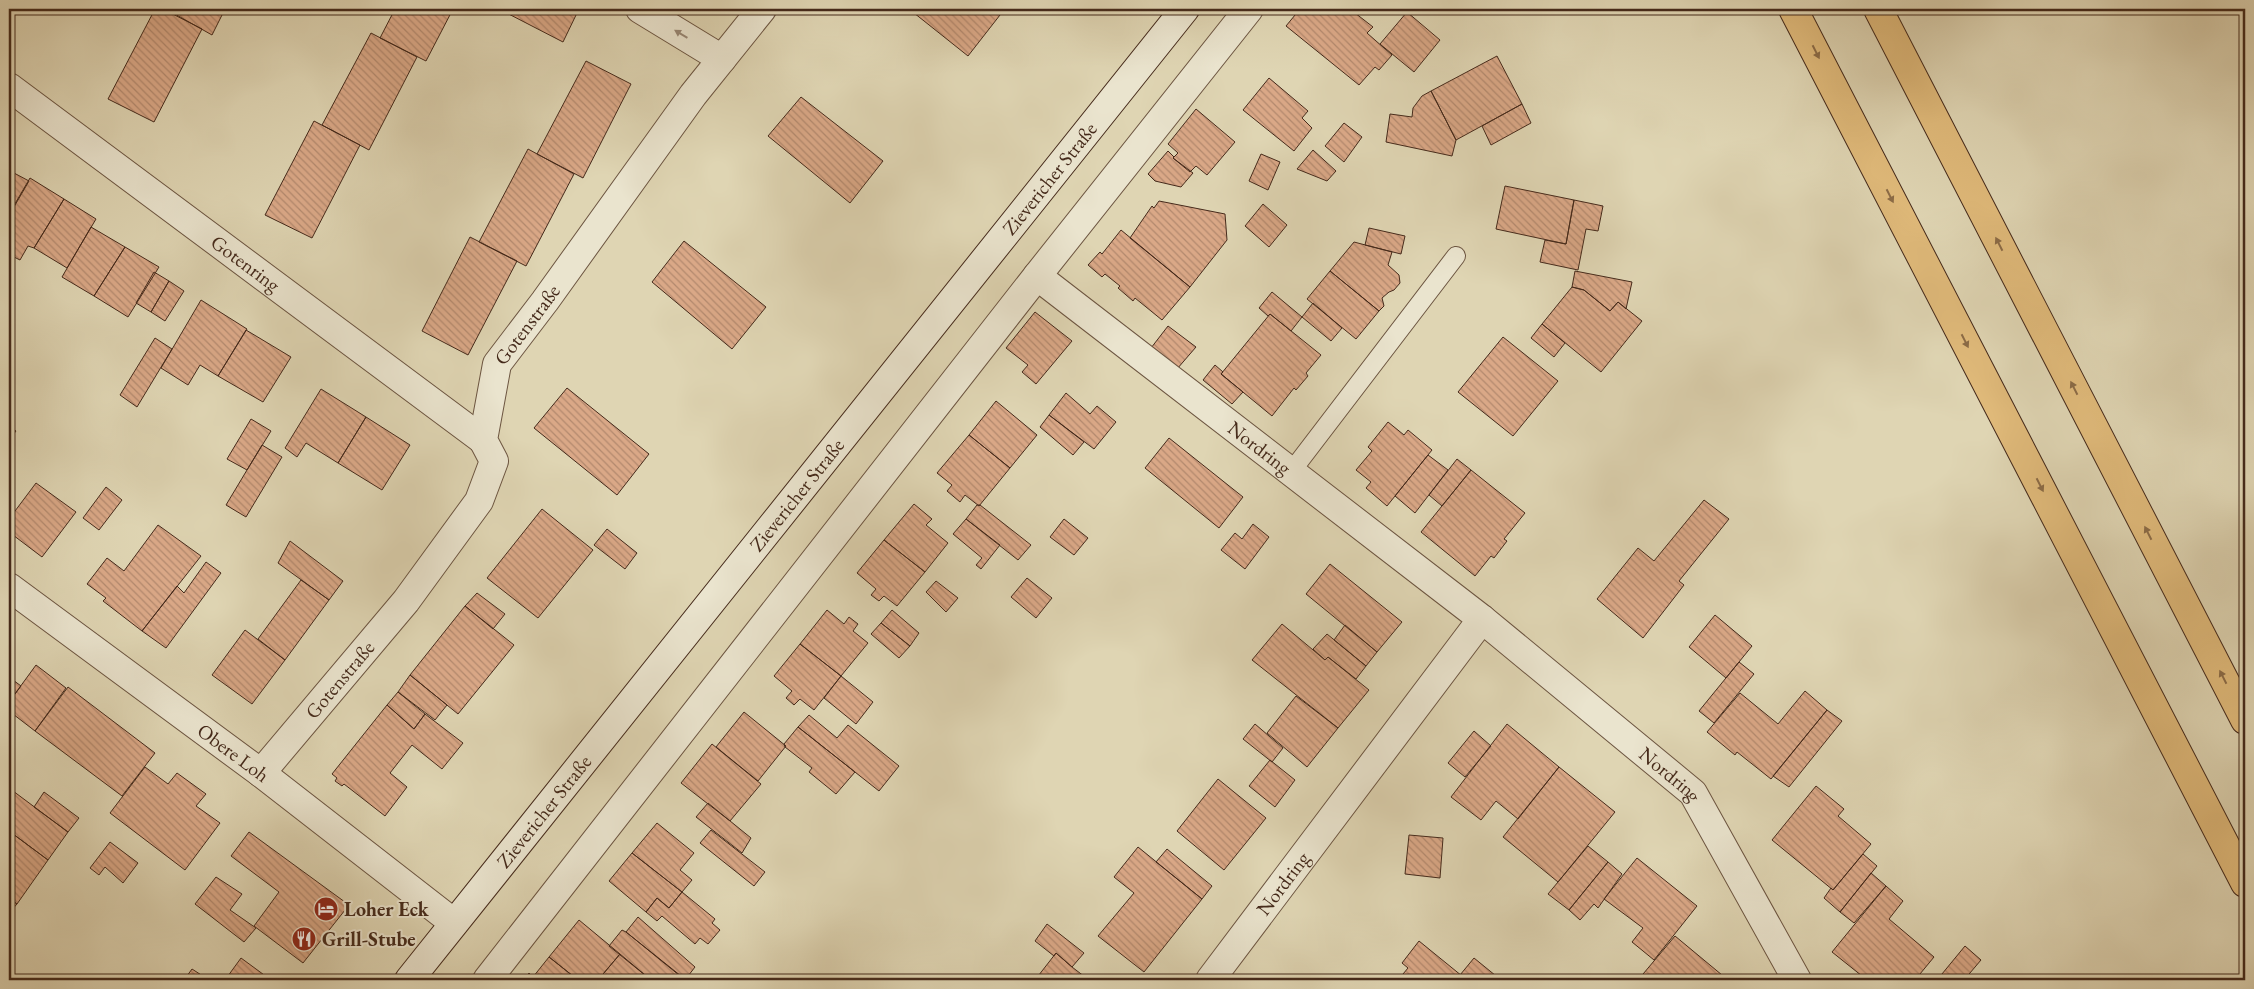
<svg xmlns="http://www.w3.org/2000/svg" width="2254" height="989" font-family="'EB Garamond',serif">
  <defs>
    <pattern id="building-back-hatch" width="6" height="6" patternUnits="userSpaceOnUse" patternTransform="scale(1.25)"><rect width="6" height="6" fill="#daa887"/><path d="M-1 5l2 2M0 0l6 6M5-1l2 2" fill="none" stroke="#b3896e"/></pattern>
  </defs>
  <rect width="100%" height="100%" fill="#dfd5b3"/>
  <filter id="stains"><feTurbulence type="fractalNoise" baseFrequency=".004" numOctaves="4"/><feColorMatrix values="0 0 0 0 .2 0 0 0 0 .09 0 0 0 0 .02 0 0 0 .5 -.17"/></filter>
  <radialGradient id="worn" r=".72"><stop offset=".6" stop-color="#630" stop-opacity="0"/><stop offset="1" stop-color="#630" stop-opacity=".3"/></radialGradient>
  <path fill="url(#building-back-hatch)" stroke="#452a1b" d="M155 9H163L202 29 154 122 108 99Z
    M166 9H225L212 35Z
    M395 9H453L426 61 380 38Z
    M499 9H569L577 13 563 42Z
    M909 9H992L1000 15 968 56Z
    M1300 9H1350L1373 27 1367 33 1392 55 1379 70 1375 67 1359 85 1286 26Z
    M1407 12 1440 40 1414 72 1380 44Z
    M371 33 417 57 369 150 322 125Z
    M1497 56 1522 104 1456 140 1431 91Z
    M586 61 631 84 583 178 537 154Z
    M1269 78 1308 111 1302 118 1312 128 1294 151 1243 110Z
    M1431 91 1456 140 1452 156 1386 142 1390 114 1412 117 1413 108 1422 96Z
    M801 97 883 161 850 203 768 136Z
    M1522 104 1531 123 1491 145 1482 126Z
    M1196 109 1235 142 1207 175 1196 166 1190 172 1173 158 1178 153 1168 144Z
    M314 121 360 145 312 238 265 215Z
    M1344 123 1362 137 1344 162 1325 146Z
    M528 149 574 174 526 266 479 242Z
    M1313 150 1336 171 1327 181 1297 169Z
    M1168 151 1174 157 1173 158 1193 173 1181 187 1155 181 1148 174Z
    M1261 154 1280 162 1268 190 1249 181Z
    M14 173 29 181 11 212 9 211V182Z
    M30 178 64 199 34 248 28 246 20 260 14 257 11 263 9 261V214Z
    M1505 186 1574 200 1566 244 1496 229Z
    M64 199 96 219 67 268 34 248Z
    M1574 200 1603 206 1598 231 1586 229 1578 270 1540 262 1545 240 1566 244Z
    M1159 201 1225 214 1227 240 1190 287 1130 238 1152 206 1154 208Z
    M1263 204 1287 225 1269 247 1245 226Z
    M91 227 125 247 94 296 62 277Z
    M1369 228 1405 236 1401 254 1365 245Z
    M1121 230 1190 287 1162 320 1135 298 1133 301 1118 288 1120 286 1105 274 1102 277 1088 265 1100 252 1102 254Z
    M470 237 517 261 468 355 422 331Z
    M684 241 766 307 732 349 652 282Z
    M1354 242 1392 252 1388 265 1399 275 1400 283 1394 290 1389 292 1382 298 1384 306 1379 311 1330 271Z
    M125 247 159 267 128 317 94 296Z
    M1330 271 1379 311 1356 339 1307 299Z
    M1575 271 1632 282 1626 309 1618 302 1610 311 1584 290 1572 287Z
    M154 272 169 281 151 312 136 303Z
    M169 281 184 291 165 321 151 312Z
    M1572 287 1584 290 1610 311 1618 302 1642 321 1601 372 1542 324Z
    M1272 292 1302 317 1291 331 1270 314 1268 316 1259 308Z
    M201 300 247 329 218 376 200 365 188 385 161 368Z
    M1313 303 1342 328 1331 341 1302 317Z
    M1035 312 1072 341 1036 384 1022 372 1028 365 1006 348Z
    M1270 314 1321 355 1306 373 1308 376 1296 390 1294 388 1272 416 1221 374Z
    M1542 324 1565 343 1554 357 1531 338Z
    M1168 326 1196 347 1177 369 1151 348Z
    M246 330 291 357 263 402 218 376Z
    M1503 337 1558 381 1513 436 1458 392Z
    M155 338 172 349 137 407 120 395Z
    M1215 365 1223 372 1221 374 1243 392 1232 404 1203 380Z
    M567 388 649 454 617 495 534 428Z
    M321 389 366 417 338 463 306 443 297 457 285 448Z
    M1066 393 1090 414 1097 406 1116 422 1094 449 1049 415Z
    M996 401 1037 435 1010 468 969 435Z
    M1049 415 1084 442 1073 455 1040 427Z
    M366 417 410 445 382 490 338 463Z
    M251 419 271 431 247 470 227 459Z
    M1388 422 1404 435 1408 430 1432 450 1387 506 1366 488 1371 482 1356 470 1372 451 1368 447Z
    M9 426 16 431 9 440Z
    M969 435 1010 468 979 506 965 495 960 502 947 491 952 485 937 473Z
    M1169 438 1243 497 1219 528 1145 468Z
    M262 445 282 457 246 517 226 505Z
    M1428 455 1448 470 1415 513 1395 496Z
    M1457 459 1471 470 1442 506 1429 495Z
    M1471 470 1525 513 1504 539 1507 541 1494 558 1491 556 1475 576 1421 532Z
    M36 483 76 512 42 557 9 532V519Z
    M106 487 122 500 99 530 83 518Z
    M1704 500 1729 519 1679 581 1684 585 1643 638 1597 599 1638 548 1654 561Z
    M914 504 932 519 926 525 948 543 925 572 884 540Z
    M977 505H980L1031 545 1018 560 966 519Z
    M542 509 593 550 538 618 487 578Z
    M966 519 1000 545 981 569 976 565 982 558 953 534Z
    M1064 519 1088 538 1074 555 1050 537Z
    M1253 524 1269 537 1245 569 1221 550 1235 533 1242 539Z
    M158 525 201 556 142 631 103 601 106 598 87 584 107 558 124 571Z
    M607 529 637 553 625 569 594 545Z
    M884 540 925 572 897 606 884 596 879 601 871 595 876 589 857 573Z
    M290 541 343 581 329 600 278 563Z
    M206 562 221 573 166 648 142 631 177 586 184 593Z
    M1330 564 1402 622 1377 652 1306 594Z
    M1027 578 1052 598 1036 618 1011 597Z
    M301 580 329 600 285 660 258 639Z
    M936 581 958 598 946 612 926 592Z
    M477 593 505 614 493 629 465 606Z
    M465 606 514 645 458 714 410 675Z
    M827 610 844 624 849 617 858 624 853 631 868 643 841 676 800 644Z
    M892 610 919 633 910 646 881 623Z
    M1715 615 1752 646 1726 678 1689 647Z
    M881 623 910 646 899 658 871 634Z
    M1282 624 1325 660 1328 657 1369 690 1338 728 1252 660Z
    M1345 625 1377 652 1366 666 1334 640Z
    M245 630 285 660 252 704 212 675Z
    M1327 634 1366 666 1356 679 1328 657 1325 660 1313 649Z
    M800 644 841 676 814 710 800 699 794 705 786 698 792 691 774 676Z
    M1739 662 1754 674 1714 723 1699 711Z
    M36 665 66 688 35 731 9 711V702Z
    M410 675 447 705 435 720 398 692Z
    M841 676 873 702 856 724 824 698Z
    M9 677 21 686 9 702Z
    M68 687 155 753 122 796 35 731Z
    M1805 691 1827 710 1771 779 1737 752 1735 755 1707 732 1740 693 1778 724Z
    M398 692 425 714 414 729 387 705Z
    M1296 696 1338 728 1307 767 1267 733Z
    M387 705 414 729 425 714 463 743 442 769 412 745 390 773 407 787 385 816 344 784 342 786 335 781 337 778 332 774Z
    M1827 710 1842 721 1789 787 1773 776Z
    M744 712 786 746 758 781 716 747Z
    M809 715 837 738 848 725 899 766 879 791 798 727Z
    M1255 724 1283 748 1272 762 1243 739Z
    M1507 724 1559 767 1518 819 1496 801 1481 820 1451 797Z
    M798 727 855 772 836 794 809 772 812 768 785 747 784 744Z
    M1474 731 1491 746 1465 777 1448 763Z
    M712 744 761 784 730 821 681 783Z
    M1270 760 1295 780 1275 807 1249 786Z
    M145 767 168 784 177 773 206 794 196 806 220 823 185 870 110 813Z
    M1559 767 1615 812 1558 882 1503 837Z
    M1218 779 1266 818 1224 870 1177 831Z
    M1816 786 1844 809 1838 816 1871 844 1833 890 1772 840Z
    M9 788 68 832 48 860 9 831Z
    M44 792 79 818 68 832 34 807Z
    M708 803 751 838 742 853 696 817Z
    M657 823 694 853 680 870 692 880 682 892 632 853Z
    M711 830 765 872 754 886 700 843Z
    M9 831 48 860 17 904 9 898Z
    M249 832 349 905 303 963 254 926 279 892 231 856Z
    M1409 835 1443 838 1440 878 1405 874Z
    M110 842 138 863 123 883 105 867 99 875 90 868Z
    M1588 846 1608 862 1569 910 1548 894Z
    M1138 847 1202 899 1144 972 1098 936 1134 893 1114 877Z
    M1167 849 1212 886 1202 899 1156 862Z
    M632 853 682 892 669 908 657 898 646 912 609 881Z
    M1863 854 1877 866 1840 912 1824 898 1831 888 1833 890Z
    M1637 858 1697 906 1654 960 1632 942 1643 928 1604 899Z
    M1608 862 1622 874 1598 908 1594 904 1580 920 1569 910Z
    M1871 873 1886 886 1854 923 1840 912Z
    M216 877 242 894 230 910 256 928 244 942 195 904Z
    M1886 886 1903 901 1889 919 1934 957 1915 980H1867L1832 952Z
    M682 892 715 919 712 923 720 930 708 944 700 938 695 944 662 916 657 921 646 912 657 898 669 908Z
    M9 898 17 904 9 913Z
    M638 917 695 967 685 980 626 932Z
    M579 920 620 954 598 980H578L549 957Z
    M1047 924 1084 953 1072 967 1056 953 1054 956 1035 941Z
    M622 930 626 932 686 980H651L609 946Z
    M1675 936 1728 980H1638Z
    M1419 941 1462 976 1458 980H1398L1408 968 1402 963Z
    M1965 946 1981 960 1964 980H1937Z
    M1056 953 1072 967 1089 980H1035Z
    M620 954 651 980H598Z
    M549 957 578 980H523L529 973 533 977Z
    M241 958 271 980H225Z
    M1474 958 1501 980H1458L1462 976 1460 975Z
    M192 969 209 980H184Z"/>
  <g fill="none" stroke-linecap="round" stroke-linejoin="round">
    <defs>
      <path id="lane" d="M1291 472 1456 256"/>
      <g id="street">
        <path d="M640 9 722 59"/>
        <path id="s1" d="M9 87 483 440"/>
        <path id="s2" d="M1037 276 1482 619 1693 793 1797 980"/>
        <path id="s3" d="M9 587 261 773 454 923"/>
        <path id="s4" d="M261 773 406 601 479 501 494 461 483 440 497 364 545 301 693 95 762 9"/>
        <path d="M487 980 1037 276 1249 9"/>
        <path id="s5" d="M1210 980 1482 619"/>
      </g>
      <g id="secondary">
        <path id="s6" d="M409 980 1185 9"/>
      </g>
      <path id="highway" d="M1793 9 2245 883
        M1878 9 2245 720"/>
    </defs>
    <use href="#lane" stroke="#6c5541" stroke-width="20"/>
    <use href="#street" stroke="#6c5541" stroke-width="30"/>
    <use href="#secondary" stroke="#452a1b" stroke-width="30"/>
    <use href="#highway" stroke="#452a1b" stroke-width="30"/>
    <use href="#lane" stroke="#eae4ce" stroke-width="18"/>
    <use href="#street" stroke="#eae4ce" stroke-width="28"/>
    <use href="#secondary" stroke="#eae4ce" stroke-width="28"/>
    <use href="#highway" stroke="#e0ba7a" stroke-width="28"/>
  </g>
  <defs><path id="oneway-solid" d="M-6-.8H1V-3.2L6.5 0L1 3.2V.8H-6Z" transform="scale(1.25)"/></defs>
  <use fill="#988774" href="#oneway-solid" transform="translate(681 34) rotate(-149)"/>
  <g fill="#8b6b46">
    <use href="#oneway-solid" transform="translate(1816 52) rotate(63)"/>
    <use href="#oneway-solid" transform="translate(1890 196) rotate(63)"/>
    <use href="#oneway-solid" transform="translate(1999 244) rotate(-117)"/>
    <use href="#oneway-solid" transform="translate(1965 341) rotate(63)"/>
    <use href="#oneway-solid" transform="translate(2074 388) rotate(-117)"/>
    <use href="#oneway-solid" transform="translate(2040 485) rotate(63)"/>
    <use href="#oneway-solid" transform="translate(2148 533) rotate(-117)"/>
    <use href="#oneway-solid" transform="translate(2223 677) rotate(-117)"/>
  </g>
  <defs>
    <symbol id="hotel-disc" viewBox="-11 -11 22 22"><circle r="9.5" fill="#8f2418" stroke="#eae4ce"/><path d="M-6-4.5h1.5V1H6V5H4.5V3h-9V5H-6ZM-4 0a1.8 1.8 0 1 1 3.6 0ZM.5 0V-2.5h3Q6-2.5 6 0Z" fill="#fff"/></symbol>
    <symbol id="restaurant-disc" viewBox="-11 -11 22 22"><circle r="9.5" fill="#8f2418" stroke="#eae4ce"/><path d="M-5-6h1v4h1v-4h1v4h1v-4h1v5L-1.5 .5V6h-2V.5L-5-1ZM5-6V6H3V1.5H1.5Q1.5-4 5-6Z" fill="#fff"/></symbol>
  </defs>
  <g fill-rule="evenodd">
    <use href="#hotel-disc" x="312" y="895" width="28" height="28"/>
    <use href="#restaurant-disc" x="290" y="925" width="28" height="28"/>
  </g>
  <g text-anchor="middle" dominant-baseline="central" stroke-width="4" stroke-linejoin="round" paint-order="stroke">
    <g font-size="20" fill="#452a1b" stroke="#eae4ce">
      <text stroke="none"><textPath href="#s6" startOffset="1026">Zievericher Straße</textPath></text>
      <text stroke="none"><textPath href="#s1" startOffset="295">Gotenring</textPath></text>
      <text stroke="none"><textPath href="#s4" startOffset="542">Gotenstraße</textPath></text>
      <text stroke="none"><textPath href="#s2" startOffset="281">Nordring</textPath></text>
      <text stroke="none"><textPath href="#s6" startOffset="621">Zievericher Straße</textPath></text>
      <text stroke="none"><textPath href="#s4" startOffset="122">Gotenstraße</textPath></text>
      <text stroke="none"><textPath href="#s3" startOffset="279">Obere Loh</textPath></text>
      <text stroke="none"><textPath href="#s2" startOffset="806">Nordring</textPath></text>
      <text stroke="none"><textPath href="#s6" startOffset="216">Zievericher Straße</textPath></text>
      <text stroke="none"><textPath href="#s5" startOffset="121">Nordring</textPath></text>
    </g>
    <g font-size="20" font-weight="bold" fill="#452a1b" stroke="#eae4ce" text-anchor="start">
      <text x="344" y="909">Loher Eck</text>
      <text x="322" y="939">Grill-Stube</text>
    </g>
  </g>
  <rect width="2254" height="989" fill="none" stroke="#dfd5b3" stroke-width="30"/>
  <rect x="10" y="10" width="2234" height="969" fill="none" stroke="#452a1b" stroke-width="2.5"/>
  <rect x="15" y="15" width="2224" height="959" fill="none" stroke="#452a1b"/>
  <rect width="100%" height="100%" filter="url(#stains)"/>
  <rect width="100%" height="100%" fill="url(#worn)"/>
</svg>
